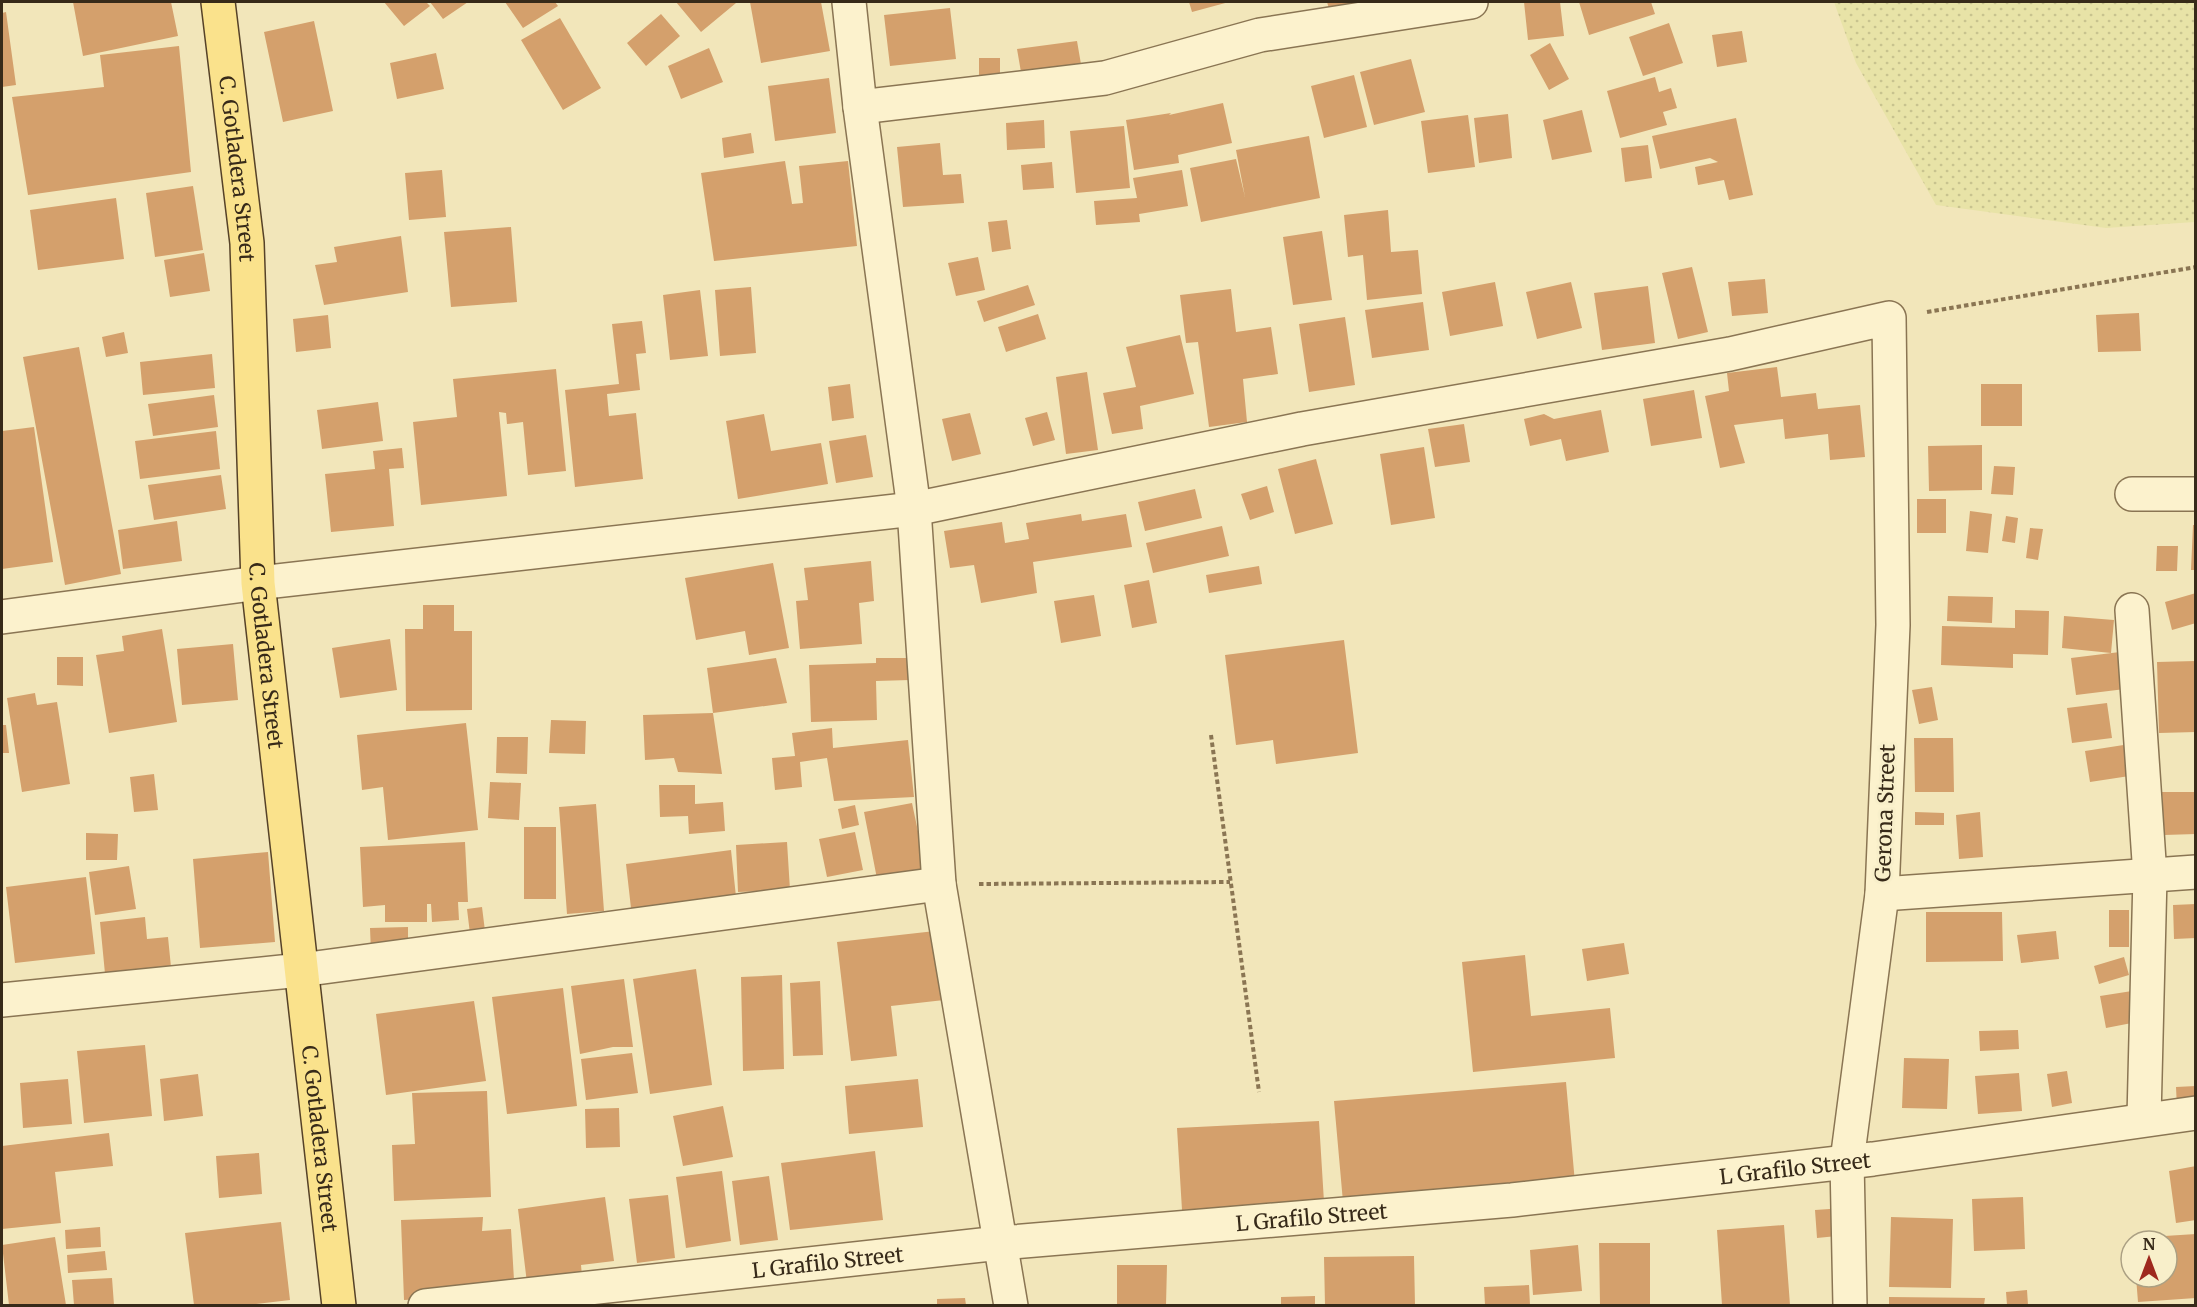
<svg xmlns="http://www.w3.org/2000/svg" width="2197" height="1307" font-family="Merriweather,serif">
  <defs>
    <pattern id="farmland-dots" width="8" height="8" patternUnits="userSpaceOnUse" patternTransform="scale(1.5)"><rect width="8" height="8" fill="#e8e3a7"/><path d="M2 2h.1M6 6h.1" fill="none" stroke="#c8c38f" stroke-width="1.8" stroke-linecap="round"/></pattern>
  </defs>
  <rect width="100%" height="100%" fill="#f2e6ba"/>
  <path fill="url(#farmland-dots)" d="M1834 2H2195V222L2106 228 1936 205 1856 63Z"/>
  <path fill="#d4a06c" d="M73 2H171L178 36 83 56Z
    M384 2H426L430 6 404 26Z
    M430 2H468L443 19Z
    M505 2H555L558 6 523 28Z
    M676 2H735L736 3 701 32Z
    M750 2H821L830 51 761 63Z
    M1189 2H1229L1192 12Z
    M1327 2H1361L1330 12Z
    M1524 2H1560L1564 36 1528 40Z
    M1579 2H1651L1655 14 1589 35Z
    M950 8 956 59 890 66 884 15Z
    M6 12 16 85 2 87V13Z
    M661 14 680 36 646 66 627 43Z
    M560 18 601 88 563 110 521 40Z
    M314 21 333 111 283 122 264 32Z
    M1669 23 1683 63 1643 76 1629 37Z
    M1742 31 1747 62 1717 67 1712 35Z
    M1077 41 1082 70 1022 78 1017 49Z
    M1550 43 1569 79 1549 90 1530 55Z
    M179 46 191 172 28 195 12 97 104 87 100 55Z
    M709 48 723 82 681 99 668 66Z
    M436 53 444 89 397 99 390 63Z
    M979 58H1000V85H979Z
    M1411 59 1425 112 1374 125 1360 72Z
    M1354 75 1367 127 1324 138 1311 86Z
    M1655 77 1659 92 1671 88 1677 108 1663 112 1667 125 1620 138 1607 91Z
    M829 78 836 133 775 141 768 86Z
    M1223 103 1232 143 1178 155 1179 163 1134 170 1126 120 1171 113 1169 115Z
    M1582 110 1592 152 1552 160 1543 120Z
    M1508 114 1512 158 1479 163 1474 118Z
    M1468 115 1475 167 1428 173 1421 121Z
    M1736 118 1753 195 1729 200 1724 180 1698 185 1695 167 1718 162 1710 158 1660 169 1652 136Z
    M1044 120 1045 148 1007 150 1006 123Z
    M1124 126 1130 188 1076 193 1070 131Z
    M751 133 754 153 724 158 722 138Z
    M1309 136 1320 198 1201 222 1190 168 1236 159 1245 197 1236 150Z
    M940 143 943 175 961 174 964 203 903 207 897 147Z
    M1648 145 1652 178 1625 182 1621 148Z
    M785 161 792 204 803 203 799 166 848 161 857 246 714 261 701 173Z
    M1052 162 1054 188 1023 190 1021 165Z
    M442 170 446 217 409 220 405 173Z
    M1182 170 1188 206 1139 214 1140 222 1096 225 1094 201 1137 198 1133 178Z
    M193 186 203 250 155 257 146 193Z
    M116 198 124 259 38 270 30 210Z
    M1388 210 1391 252 1418 250 1422 294 1367 300 1363 255 1348 257 1344 215Z
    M1007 220 1011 249 992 252 988 222Z
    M511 227 517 302 451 307 444 232Z
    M1322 231 1332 300 1293 305 1283 237Z
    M401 236 408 292 324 305 315 265 337 262 334 247Z
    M204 253 210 291 170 297 164 260Z
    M978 257 985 290 956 296 948 263Z
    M1692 267 1708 332 1678 339 1662 273Z
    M1765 279 1768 313 1732 316 1728 282Z
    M1495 282 1503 326 1450 336 1442 292Z
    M1571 282 1582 328 1537 339 1526 292Z
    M1028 285 1035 305 984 322 977 301Z
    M1648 286 1655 343 1602 350 1594 293Z
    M751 287 756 353 720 356 715 290Z
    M1231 289 1236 332 1271 327 1278 374 1243 379 1247 422 1209 427 1198 342 1186 343 1180 295Z
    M700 290 708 356 670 360 663 295Z
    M1423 302 1429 350 1372 358 1365 310Z
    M2139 313 2141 351 2098 352 2096 315Z
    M1038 314 1046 339 1006 352 998 327Z
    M328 315 331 348 296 352 293 319Z
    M1345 317 1355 385 1309 392 1299 324Z
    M642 321 646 353 636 354 640 390 607 394 609 416 636 413 643 479 575 487 565 390 619 384 612 324Z
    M124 332 128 353 106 357 102 337Z
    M1180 335 1194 394 1140 406 1143 429 1112 434 1103 393 1136 387 1126 347Z
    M79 347 121 574 65 585 23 357Z
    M212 354 215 388 143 395 140 362Z
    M1777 367 1781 397 1816 393 1818 409 1860 405 1865 457 1830 460 1828 434 1785 439 1783 419 1734 425 1745 463 1720 468 1705 396 1729 391 1727 373Z
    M556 369 566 471 528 475 523 422 507 424 506 413 499 412 507 496 421 505 413 422 457 417 453 379Z
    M1087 372 1098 450 1066 454 1056 377Z
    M850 384 854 418 832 421 828 387Z
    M1981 384H2022V426H1981Z
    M1694 390 1702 438 1651 446 1643 399Z
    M214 395 218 427 153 436 148 404Z
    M378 402 383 441 322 449 317 410Z
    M1601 410 1609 452 1566 461 1561 439 1530 446 1524 419 1544 414 1554 419Z
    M1047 412 1055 440 1033 446 1025 418Z
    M970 413 981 454 952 461 942 419Z
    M764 414 771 451 821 443 828 484 738 499 726 421Z
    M1464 424 1470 462 1435 467 1428 429Z
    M34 427 53 562 2 569V431Z
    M216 431 220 469 140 479 135 441Z
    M866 435 873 477 836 483 829 441Z
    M1982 445V490L1929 491 1928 446Z
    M1424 447 1435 518 1391 525 1380 454Z
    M402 448 404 468 389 469 394 526 331 532 325 474 375 469 373 451Z
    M1316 459 1333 524 1295 534 1278 469Z
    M1994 466 2015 467 2013 495 1991 494Z
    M221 475 226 509 154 520 148 485Z
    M1267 486 1274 512 1250 520 1241 494Z
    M1195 489 1202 518 1145 531 1138 502Z
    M1917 499H1946V533H1917Z
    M1970 511 1992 514 1988 553 1966 551Z
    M1081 514 1082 521 1126 514 1132 547 1033 562 1037 593 981 603 974 565 950 568 944 531 1002 522 1005 543 1029 539 1026 523Z
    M2006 516 2018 518 2015 543 2002 541Z
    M177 521 182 561 123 569 118 530Z
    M2193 525H2196V570H2191Z
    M1222 526 1229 556 1153 573 1146 543Z
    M2030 528 2043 529 2038 560 2026 558Z
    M2157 546H2178L2177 571H2156Z
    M871 561 874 601 859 603 862 644 800 649 796 601 808 600 804 568Z
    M773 563 789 648 749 655 745 631 696 640 685 578Z
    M1259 566 1262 584 1209 593 1206 575Z
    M1149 580 1157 623 1132 628 1124 585Z
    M2196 593V623L2172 630 2165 602Z
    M1094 595 1101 636 1061 643 1054 601Z
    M1948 596 1993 597 1992 623 1947 621Z
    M423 605H454V631H472V710L406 711 405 629H423Z
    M2015 610 2049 611 2048 655 2013 654V668L1941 665 1942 626 2015 628Z
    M2064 616 2114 620 2111 653 2062 648Z
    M162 629 177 722 109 733 96 655 124 651 122 636Z
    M390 639 397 690 340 698 332 648Z
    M1344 640 1358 753 1276 764 1273 740 1236 745 1225 655Z
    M233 644 238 700 182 705 177 649Z
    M2120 652 2125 689 2076 695 2071 658Z
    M57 657H83V686L57 685Z
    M776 658 787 703 713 713 722 774 678 772 674 758 645 760 643 715 713 713 707 668Z
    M876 658H909L910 680 876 681 877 720 811 722 809 665 876 663Z
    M2196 661V732L2159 733 2157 662Z
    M1932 687 1938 720 1919 724 1912 690Z
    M35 693 37 705 57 702 70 784 22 792 7 698Z
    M2107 703 2112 738 2072 743 2067 708Z
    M551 720 586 721 585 754 549 753Z
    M466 723 478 830 388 840 383 787 362 790 357 735Z
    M2 725H6L9 753H2Z
    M832 728 833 748 908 740 914 797 834 801 827 758 800 762 802 787 775 790 772 758 795 756 792 733Z
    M497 737H528L527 774 496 773Z
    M1914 738H1953L1954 792H1915Z
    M2130 744 2136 775 2090 782 2085 751Z
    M154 774 158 810 134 812 130 777Z
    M490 782 521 783 519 820 488 818Z
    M659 785H695V804L723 802 725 831 689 834 688 816 660 817Z
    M2162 792H2196V834L2164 835Z
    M912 803 928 879 879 889 864 812Z
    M596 804 604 911 567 914 559 807Z
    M855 805 859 825 842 829 838 809Z
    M1915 812 1944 813V825H1915Z
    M1980 812 1983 857 1959 859 1956 815Z
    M524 827H556V899H524Z
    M855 832 863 870 827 877 819 839Z
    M86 833 118 834 117 860H86Z
    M465 842 468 902H458L459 920 432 922 431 904H427V922H385V905L363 907 360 847Z
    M787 842 790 890 738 892 736 845Z
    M731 850 737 906 632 917 626 864Z
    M268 852 275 942 200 948 193 859Z
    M129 866 136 909 95 915 89 872Z
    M86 877 95 954 15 963 6 887Z
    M2196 904V938L2174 939 2173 905Z
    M482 907 486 939 471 942 467 909Z
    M2109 910H2129V947H2109Z
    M1926 912H2002L2003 961 1926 962Z
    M145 917 147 939 168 937 172 977 106 984 100 922Z
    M408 927V951L371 952 370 928Z
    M944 930 953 999 891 1006 897 1056 851 1061 837 942Z
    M2056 931 2059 959 2021 963 2017 935Z
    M1624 943 1629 974 1587 981 1582 949Z
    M1525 955 1531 1016 1610 1008 1615 1058 1473 1072 1462 962Z
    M2124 957 2129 975 2099 984 2094 966Z
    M696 969 712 1085 650 1094 633 979Z
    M782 975 784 1069 743 1071 741 977Z
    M624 979 633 1047H613L580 1054 571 986Z
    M820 981 823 1055 793 1056 790 983Z
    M563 988 577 1106 507 1114 492 997Z
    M2132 991 2137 1022 2106 1028 2100 996Z
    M474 1001 486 1081 386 1095 376 1014Z
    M2018 1030 2019 1049 1980 1051 1979 1031Z
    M145 1045 152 1116 84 1123 77 1051Z
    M632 1053 638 1093 586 1100 581 1059Z
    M1904 1058 1949 1059 1947 1109 1902 1108Z
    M2067 1071 2072 1103 2052 1107 2047 1074Z
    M2019 1073 2022 1111 1978 1114 1975 1076Z
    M198 1074 203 1116 164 1121 160 1079Z
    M68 1079 72 1124 23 1128 20 1083Z
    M918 1079 923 1127 849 1134 845 1086Z
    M1566 1082 1575 1183 1343 1202 1334 1101Z
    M2196 1086V1107L2177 1108 2176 1087Z
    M487 1091 491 1197 394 1201 392 1145 415 1144 412 1093Z
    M723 1106 733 1157 683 1166 673 1116Z
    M619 1108 620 1147 586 1148 585 1109Z
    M1319 1121 1324 1202 1182 1210 1177 1128Z
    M109 1133 113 1166 55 1172 61 1223 2 1229V1146Z
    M875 1151 883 1220 790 1230 781 1163Z
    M259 1153 262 1194 219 1198 216 1156Z
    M2196 1166V1220L2176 1223 2169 1171Z
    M722 1171 731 1241 686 1248 676 1177Z
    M769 1176 778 1240 740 1245 732 1181Z
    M668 1195 675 1258 637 1263 629 1199Z
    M605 1197 614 1261 581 1265 582 1276 527 1283 518 1209Z
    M2023 1197 2025 1249 1974 1251 1972 1199Z
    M1844 1208 1847 1235 1817 1238 1815 1210Z
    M483 1217 482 1231 511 1229 514 1280 485 1282 486 1296 404 1300 401 1220Z
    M1891 1217 1953 1219 1951 1288 1889 1287Z
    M281 1222 290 1300 247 1305H194L185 1233Z
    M1784 1225 1790 1305H1722L1717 1230Z
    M100 1227 101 1247 66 1249 65 1230Z
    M2196 1234V1298L2138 1302 2136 1277H2167V1241H2133V1238Z
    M55 1237 66 1305H9L2 1245Z
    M1599 1243H1650V1305H1600Z
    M1578 1245 1582 1291 1533 1295 1530 1250Z
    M105 1251 107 1270 68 1273 67 1255Z
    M1414 1256 1415 1305H1325L1324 1257Z
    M1117 1265H1167L1166 1305H1117Z
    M112 1278 114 1305H74L72 1280Z
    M1529 1285 1530 1305H1485L1484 1287Z
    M2027 1290 2028 1305H2007L2006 1292Z
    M1315 1296V1305H1281V1297Z
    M1889 1297 1985 1298 1984 1305H1889Z
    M965 1298 966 1305H937V1299Z"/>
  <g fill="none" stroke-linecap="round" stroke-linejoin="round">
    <defs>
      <g id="minor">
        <path d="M849 2 860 107 914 509 939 884 1011 1306"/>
        <path d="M860 107 1105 78 1260 35 1471 2"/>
        <path d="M2132 494H2196"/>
        <path d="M2132 610 2150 876 2144 1118"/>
        <path d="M2 617 258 583 914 509 1302 429 1730 354 1889 318 1893 625 1882 894 1847 1161 1850 1306"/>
        <path d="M1882 894 2196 872"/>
        <path d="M2 1000 301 970 939 884"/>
        <path id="s1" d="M425 1306 1000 1243 1512 1200 1873 1159 2196 1113"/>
      </g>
      <g id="major">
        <path id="s2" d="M218 2 247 243 258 583 339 1306"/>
      </g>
    </defs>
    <use href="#minor" stroke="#8a7553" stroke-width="36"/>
    <use href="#major" stroke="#564228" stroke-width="36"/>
    <path stroke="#8a7553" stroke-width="4" stroke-dasharray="4.5 3" stroke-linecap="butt" d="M1927 312 2196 267
      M1211 735 1259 1092
      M979 884 1230 882"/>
    <use href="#minor" stroke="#fcf2cd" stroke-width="33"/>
    <use href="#major" stroke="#fae28c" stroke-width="33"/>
  </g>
  <g text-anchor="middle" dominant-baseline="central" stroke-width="6" stroke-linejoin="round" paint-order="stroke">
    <g font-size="21" fill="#372a19" stroke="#f8efca">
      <text stroke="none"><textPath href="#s2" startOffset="168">C. Gotladera Street</textPath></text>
      <text stroke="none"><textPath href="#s2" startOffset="656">C. Gotladera Street</textPath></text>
      <text transform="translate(1885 813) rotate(-88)">Gerona Street</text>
      <text stroke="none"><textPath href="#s2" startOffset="1142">C. Gotladera Street</textPath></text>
      <text stroke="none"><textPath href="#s1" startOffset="1377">L Grafilo Street</textPath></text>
      <text stroke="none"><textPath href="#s1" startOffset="891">L Grafilo Street</textPath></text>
      <text stroke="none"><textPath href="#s1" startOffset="405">L Grafilo Street</textPath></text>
    </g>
  </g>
  <rect width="2197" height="1307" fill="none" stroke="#372a19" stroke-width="6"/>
  <g transform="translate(2149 1259)"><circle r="28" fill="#f8efca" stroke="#aba083" stroke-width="1.5"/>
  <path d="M0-4.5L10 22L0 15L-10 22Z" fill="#9e281d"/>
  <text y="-9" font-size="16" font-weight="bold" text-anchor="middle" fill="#372a19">N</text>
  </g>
</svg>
